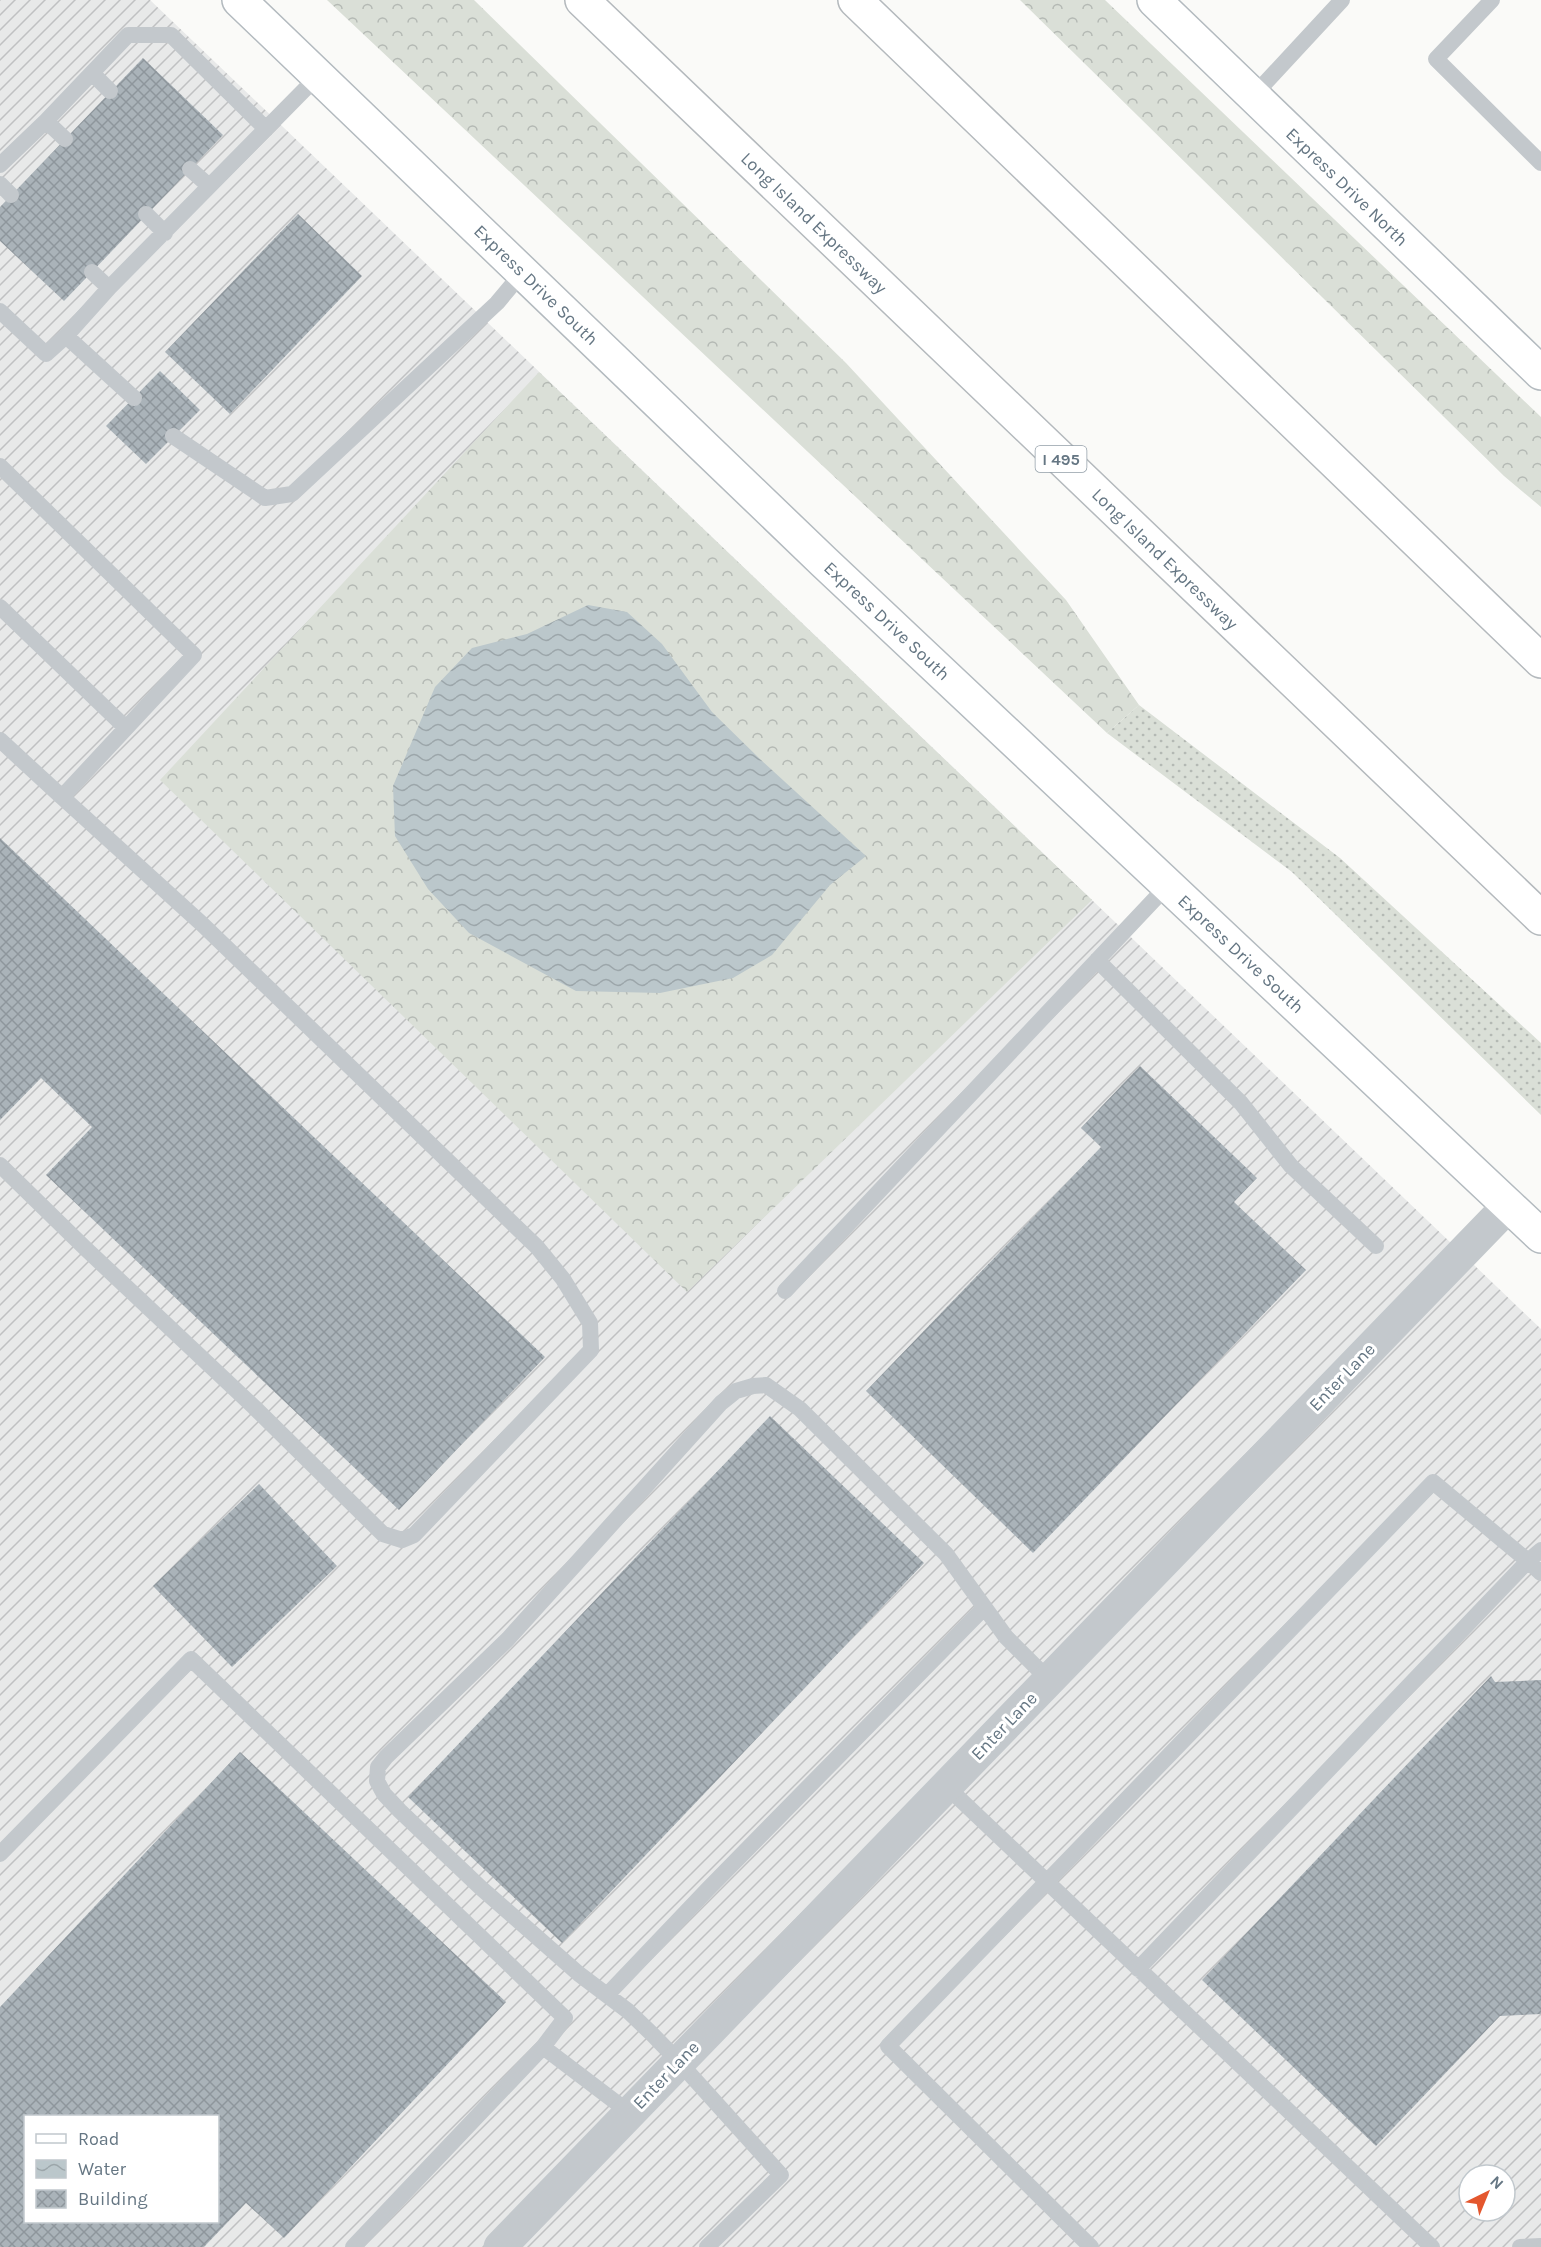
<svg xmlns="http://www.w3.org/2000/svg" width="1541" height="2247" font-family="Karla,sans-serif">
  <defs>
    <pattern id="industrial-furrows" width="10" height="10" patternUnits="userSpaceOnUse" patternTransform="scale(1.5)"><rect width="10" height="10" fill="#e8e9e9"/><path d="M-1 1l2-2M0 10L10 0M9 11l2-2" fill="none" stroke="#c0c1c2"/></pattern>
    <pattern id="grass-dots" width="8" height="8" patternUnits="userSpaceOnUse" patternTransform="scale(1.5)"><rect width="8" height="8" fill="#dadfd7"/><path d="M2 2h.1M6 6h.1" fill="none" stroke="#b4b9b4" stroke-width="1.8" stroke-linecap="round"/></pattern>
    <pattern id="forest-crowns" width="20" height="18" patternUnits="userSpaceOnUse" patternTransform="scale(1.5)"><rect width="20" height="18" fill="#dadfd7"/><path d="M2 6a3 3 0 1 1 6 0M12 15a3 3 0 1 1 6 0" fill="none" stroke="#b4b9b4"/></pattern>
    <pattern id="water-waves" width="16" height="10" patternUnits="userSpaceOnUse" patternTransform="scale(1.5)"><rect width="16" height="10" fill="#bbc7cb"/><path d="M0 5q4-4 8 0t8 0" fill="none" stroke="#9ca6aa"/></pattern>
    <pattern id="building-cross-hatch" width="8" height="8" patternUnits="userSpaceOnUse" patternTransform="scale(1.5)"><rect width="8" height="8" fill="#aab3b9"/><path d="M0 0l8 8M0 8l8-8" fill="none" stroke="#8e969c"/></pattern>
  </defs>
  <rect width="100%" height="100%" fill="#fafaf8"/>
  <path fill="url(#industrial-furrows)" fill-rule="evenodd" d="M0 0H150L1541 1329V2247H0ZM26 2116H218V2222H26ZM1469 2175H1505V2211H1469Z"/>
  <path fill="url(#grass-dots)" d="M1139 705 1340 858 1541 1043V1115L1292 872 1107 733Z"/>
  <path fill="url(#forest-crowns)" d="M327 0H474L846 363 1066 600 1139 705 1107 733Z
    M1020 0H1105L1541 417V507L1504 476Z
    M539 372 1092 900 687 1292 160 780Z"/>
  <path fill="url(#water-waves)" d="M588 605 627 612 662 644 712 712 761 760 866 856 830 885 772 955 733 978 660 993 576 991 469 933 428 889 395 836 393 786 435 687 472 648 527 634Z"/>
  <path fill="url(#building-cross-hatch)" fill-rule="evenodd" d="M143 58 223 135 64 301 0 241V207Z
    M298 214 362 276 230 414 165 352Z
    M160 371 200 410 146 464 106 426Z
    M0 838 545 1357 399 1510 46 1175 92 1127 41 1078 0 1120Z
    M1140 1066 1257 1178 1234 1202 1306 1270 1033 1553 866 1391 1101 1147 1081 1128Z
    M770 1416 924 1563 562 1943 408 1797Z
    M259 1484 337 1566 232 1667 153 1586Z
    M1491 1676 1495 1682 1541 1680V2014L1500 2016 1376 2146 1202 1980Z
    M240 1752 506 2002 284 2238 246 2203 204 2247H0V2007ZM26 2116H218V2222H26Z"/>
  <g fill="none" stroke-linecap="round" stroke-linejoin="round">
    <defs>
      <path id="secondary" d="M239 0 824 562 1541 1236
        M1154 0 1541 373"/>
      <path id="motorway" d="M582 0 1541 918
        M855 0 1541 661"/>
    </defs>
    <use href="#secondary" stroke="#b3babf" stroke-width="36"/>
    <use href="#motorway" stroke="#b4b9bd" stroke-width="36"/>
    <path stroke="#c3c8cc" stroke-width="16" d="M1492 0 1436 59 1541 163
      M92 73 110 91
      M1253 96 1342 0
      M46 121 65 139
      M0 165 46 121 128 35H171L266 129
      M190 169 209 186
      M0 184 11 195
      M146 214 165 233
      M92 272 109 288
      M0 311 46 354 66 336 109 288 318 76
      M66 336 134 398
      M173 436 265 498 292 494 497 303 523 272
      M0 466 194 655 62 797 202 924 537 1247 563 1279 590 1323 591 1350 414 1535 402 1540 383 1534 254 1407 85 1248 0 1165
      M0 607 126 728
      M0 740 62 797
      M1097 960 1241 1103 1291 1166 1376 1246
      M785 1291 1168 885
      M946 1786 1432 2247
      M0 1854 191 1659 565 2018 543 2047 630 2113
      M1138 1969 1528 1561 1541 1573
      M607 1995 708 1889 984 1608
      M353 2247 543 2047
      M707 2247 781 2175 679 2062 652 2034 628 2011 579 1974 481 1888 400 1811 384 1794 377 1781 378 1767 386 1757 508 1639 721 1403 736 1391 753 1386 766 1385 800 1409 946 1554 1006 1637 1049 1680
      M1091 2247 888 2046 1433 1482 1528 1561 1541 1550
      M1520 2247 1541 2246"/>
    <path stroke="#c3c8cc" stroke-width="33" d="M500 2247 1509 1205"/>
    <use href="#secondary" stroke="#fff" stroke-width="33"/>
    <use href="#motorway" stroke="#fff" stroke-width="33"/>
  </g>
  <g text-anchor="middle" dominant-baseline="central" stroke-width="6" stroke-linejoin="round" paint-order="stroke">
    <rect fill="#fff" stroke="#939fa8" stroke-width="1.5" x="1035.5" y="446" width="51" height="26" rx="4.5"/>
    <g font-size="16" font-weight="bold" fill="#657683">
      <text x="1061" y="459">I 495</text>
    </g>
    <g font-size="18" fill="#657683" stroke="#fff">
      <text transform="translate(1347 187) rotate(44)">Express Drive North</text>
      <text transform="translate(814 223) rotate(44)">Long Island Expressway</text>
      <text transform="translate(536 285) rotate(44)">Express Drive South</text>
      <text transform="translate(1165 559) rotate(44)">Long Island Expressway</text>
      <text transform="translate(887 621) rotate(43)">Express Drive South</text>
      <text transform="translate(1241 954) rotate(43)">Express Drive South</text>
      <text transform="translate(1342 1377) rotate(-46)">Enter Lane</text>
      <text transform="translate(1004 1726) rotate(-46)">Enter Lane</text>
      <text transform="translate(666 2075) rotate(-46)">Enter Lane</text>
    </g>
  </g>
  <rect x="24" y="2115" width="195" height="108" fill="#ffffff" stroke="#c1c8cd" stroke-width="1.5"/>
  <rect x="36" y="2134" width="30" height="9" fill="#ffffff" stroke="#c1c8cd" stroke-width="1.5"/>
  <text x="78" y="2145" font-size="18" fill="#657683">Road</text>
  <rect x="36" y="2160" width="30" height="18" fill="url(#water-waves)" stroke="#c1c8cd" stroke-width="1.5"/>
  <text x="78" y="2175" font-size="18" fill="#657683">Water</text>
  <rect x="36" y="2190" width="30" height="18" fill="url(#building-cross-hatch)" stroke="#c1c8cd" stroke-width="1.5"/>
  <text x="78" y="2205" font-size="18" fill="#657683">Building</text>
  <g transform="translate(1487 2193) rotate(43)"><circle r="28" fill="#ffffff" stroke="#c1c8cd" stroke-width="1.5"/>
  <path d="M0-4.5L10 22L0 15L-10 22Z" fill="#e4572e"/>
  <text y="-9" font-size="16" font-weight="bold" text-anchor="middle" fill="#657683">N</text>
  </g>
</svg>
